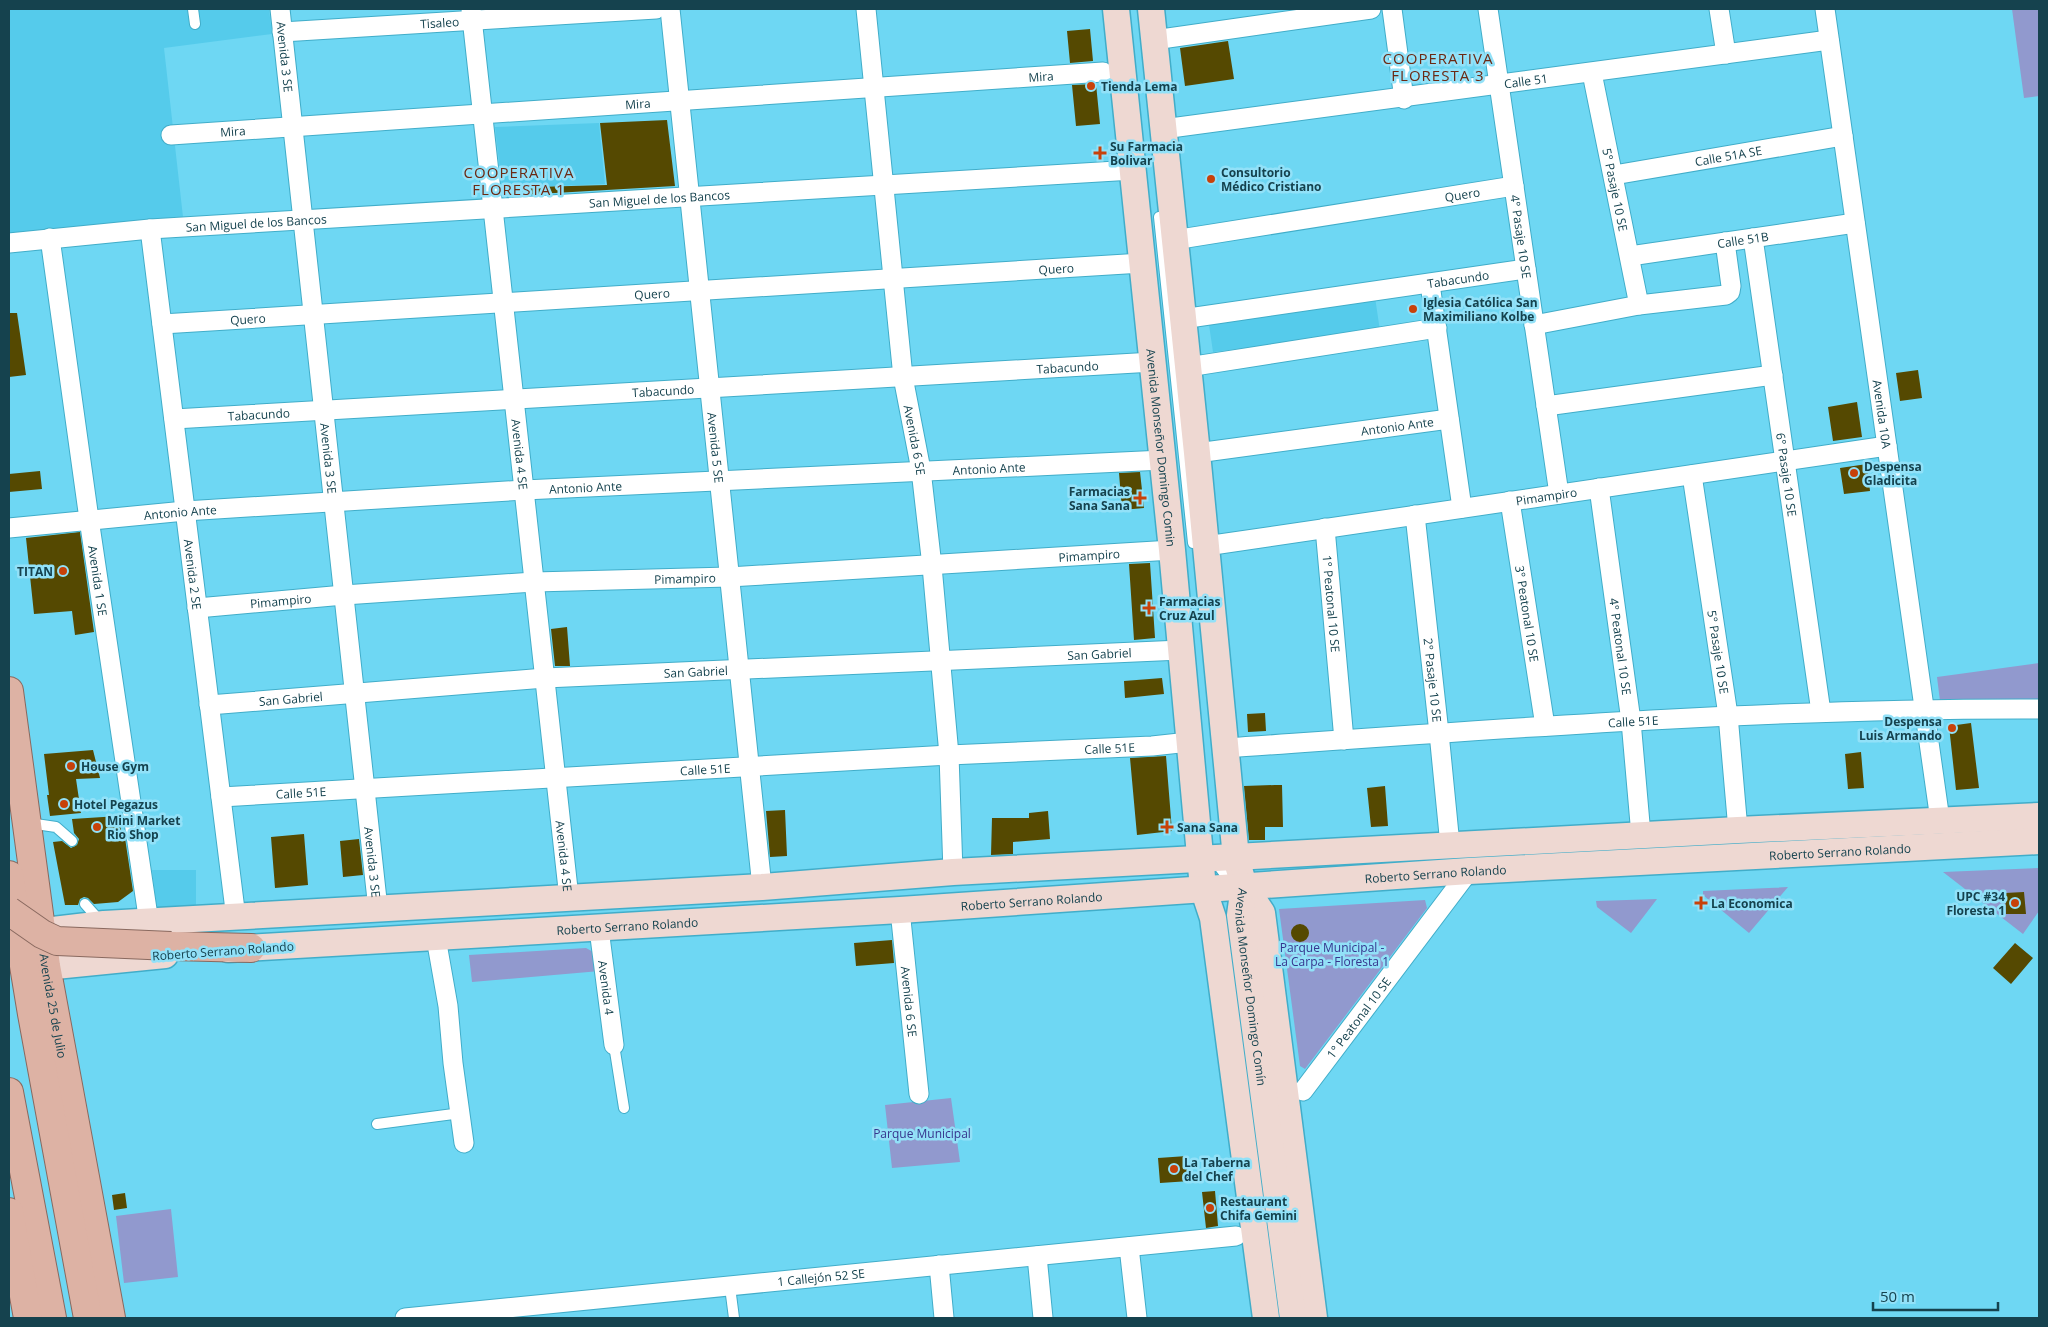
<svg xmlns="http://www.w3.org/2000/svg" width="2048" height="1327" font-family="'Open Sans',sans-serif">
  <rect width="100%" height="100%" fill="#6ed7f3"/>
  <path fill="#55cbeb" d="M9 9H269L272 34 164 48 183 217 9 233Z
    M599 123 605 184 502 188 495 127Z
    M1375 297 1380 331 1213 352 1208 318Z
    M152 870H196V911L157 912Z"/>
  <path fill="#9199ce" d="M2012 9H2039V96L2024 98Z
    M2039 663V701H1940L1937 677Z
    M2039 868V911L2023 934 1943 872Z
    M1788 887 1749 933 1703 895V891Z
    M1657 899 1631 933 1597 907 1596 901Z
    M1425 900 1427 908 1305 1069 1300 1066 1279 909Z
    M586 948 595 953 600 971 472 982 469 955Z
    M951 1098 960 1162 892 1168 885 1105Z
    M171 1209 178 1277 124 1283 116 1216Z"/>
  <path fill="#554901" d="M1090 29 1093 61 1070 63 1067 31Z
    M1228 41 1234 79 1185 86 1180 48Z
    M1096 84 1100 124 1076 126 1072 85Z
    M667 120 675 186 505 196 502 188 607 185 600 123Z
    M9 313H17L26 375 9 377Z
    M1918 370 1922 398 1900 401 1896 373Z
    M1857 402 1862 437 1833 441 1828 407Z
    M1867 464 1870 491 1844 494 1840 468Z
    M40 471 42 489 9 492V474Z
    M1140 472 1144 508 1122 510 1119 473Z
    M80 532 94 632 75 635 72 611 34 614 26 538Z
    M1150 563 1155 638 1134 640 1129 564Z
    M567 627 570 666H555L551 629Z
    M1162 678 1164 694 1125 698 1124 681Z
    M1265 713 1266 731 1248 732 1247 714Z
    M1971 723 1979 788 1956 790 1949 726Z
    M93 750 100 778 76 779 81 813 50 816 47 795H49L44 754Z
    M1861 752 1864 788 1848 789 1845 754Z
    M1166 756 1172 831 1137 835 1130 758Z
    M1275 785H1282L1283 827H1265V840H1249L1244 786Z
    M1385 786 1388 826 1371 827 1367 788Z
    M785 810 787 856 770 857 766 811Z
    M1048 811 1050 839 1013 842V854L991 855 992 818H1029V813Z
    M119 816 122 838H125L133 891 118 902 94 904 88 898 84 897 80 899 78 905H65L53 842 62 841 71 848 77 845 79 839 74 833 72 819Z
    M304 834 308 885 275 888 271 837Z
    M359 839 363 875 343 877 340 841Z
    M2024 892 2026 914H2006L2005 893Z
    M1291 933a9 9 0 1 1 18 0a9 9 0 1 1-18 0Z
    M892 940 894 963 856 966 854 943Z
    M2015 943 2033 958 2011 984 1993 968Z
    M1187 1156 1190 1181 1160 1183 1158 1158Z
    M1215 1191 1218 1226 1206 1228 1202 1192Z
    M125 1193 127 1208 114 1210 112 1195Z"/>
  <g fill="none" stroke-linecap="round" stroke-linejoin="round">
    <defs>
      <path id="service" d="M193 9 195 24
        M1159 217 1193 543
        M29 823 56 827 72 841
        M1214 860 1224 873 1240 879
        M85 904 101 922
        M614 1045 624 1108
        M377 1124 461 1113
        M730 1287 734 1318"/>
      <g id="minor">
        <path id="s1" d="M280 9 378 909"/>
        <path id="s2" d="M471 9 569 898"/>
        <path id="s3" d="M670 9 762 887"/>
        <path id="s4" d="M866 9 903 377 921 470 932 566 949 755 953 872"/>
        <path d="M1392 9 1404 99"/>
        <path id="s5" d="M1488 9 1559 494"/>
        <path d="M1719 9 1726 54"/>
        <path id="s6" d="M1825 9 1940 820"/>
        <path id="s7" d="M282 32 656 9"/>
        <path d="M1154 40 1371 9"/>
        <path id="s8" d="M1592 73 1639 305"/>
        <path id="s9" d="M1163 129 1829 40"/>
        <path id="s10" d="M171 135 1103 72"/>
        <path id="s11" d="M1614 175 1843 136"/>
        <path id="s12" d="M150 229 236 918"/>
        <path id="s13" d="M50 238 89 519 149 923"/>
        <path id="s14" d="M1753 238 1821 712"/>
        <path id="s15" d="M1174 240 1514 186"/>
        <path id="s16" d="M9 243 150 229 1133 170"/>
        <path id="s17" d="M1630 256 1855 223"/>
        <path d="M1430 284 1462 508"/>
        <path id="s18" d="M1182 319 1526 269"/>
        <path id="s19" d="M162 324 1142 263"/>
        <path d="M1534 325 1639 305 1726 295 1730 292 1731 286 1725 242"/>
        <path d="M1188 367 1437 328"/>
        <path d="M1546 406 1773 375"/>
        <path id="s20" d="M174 419 1153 362"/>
        <path id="s21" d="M1197 453 1449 419"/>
        <path id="s22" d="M1692 475 1728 715 1738 830"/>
        <path id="s23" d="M1599 488 1631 721 1641 835"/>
        <path id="s24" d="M1510 501 1545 726"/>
        <path id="s25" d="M1415 515 1439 733 1450 845"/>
        <path id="s26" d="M9 528 185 511 524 490 1163 460"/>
        <path id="s27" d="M1325 528 1344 740"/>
        <path id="s28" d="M1206 546 1887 446"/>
        <path id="s29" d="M197 608 344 595 534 582 729 577 1172 550"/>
        <path id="s30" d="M209 705 545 678 1181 650"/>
        <path id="s31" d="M1226 748C1497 729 1768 708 2039 709"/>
        <path id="s32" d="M221 797 949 755 1152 746 1189 742"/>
        <path id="s33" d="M900 910 919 1094"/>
        <path id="s34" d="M599 929 614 1045"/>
        <path d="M436 938 448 1006 453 1063 464 1143"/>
        <path id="s35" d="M1303 1091 1469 871"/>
        <path d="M1129 1247 1137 1318"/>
        <path d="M1037 1256 1043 1318"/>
        <path d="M939 1265 944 1318"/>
        <path id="s36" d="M405 1318 1236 1236"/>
      </g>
      <g id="secondary">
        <path id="s37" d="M1116 9 1172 550 1203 888 1213 918 1266 1318"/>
        <path d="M1151 9 1197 453 1236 858 1244 886 1262 913 1314 1318"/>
        <path id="s38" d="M1244 886 1240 915 1293 1318"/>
        <path d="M36 932 104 924 762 887 953 872 1738 830 2039 816"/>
        <path id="s39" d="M228 949 900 910 1469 871 2039 841"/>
        <path d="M25 969 165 955"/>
      </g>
      <g id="primary">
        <path id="s40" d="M9 691 46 966 111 1318"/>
        <path d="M9 875 32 1014 88 1318"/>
        <path d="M171 946 251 948"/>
        <path d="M9 1092 52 1318"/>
        <path d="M9 1212 28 1318"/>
      </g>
    </defs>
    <use href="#service" stroke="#41adc9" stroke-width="12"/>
    <use href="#minor" stroke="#41adc9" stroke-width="21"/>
    <use href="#secondary" stroke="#41adc9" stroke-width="29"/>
    <use href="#primary" stroke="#89695f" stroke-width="30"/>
    <use href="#service" stroke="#fff" stroke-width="10"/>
    <use href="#minor" stroke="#fff" stroke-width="19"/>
    <use href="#secondary" stroke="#eed8d2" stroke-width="26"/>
    <use href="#primary" stroke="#ddb2a4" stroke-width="28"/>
    <defs>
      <path id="primary-bridge" d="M9 911 42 934 57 941 171 946"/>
    </defs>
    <use href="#primary-bridge" stroke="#89695f" stroke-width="30" stroke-linecap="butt"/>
    <use href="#primary-bridge" stroke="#ddb2a4" stroke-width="28"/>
  </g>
  <g fill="#c84109" stroke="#92e1f8" stroke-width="2">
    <circle cx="1091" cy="86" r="5"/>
    <path d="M1097.5 145.5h5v5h5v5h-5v5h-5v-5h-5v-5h5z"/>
    <circle cx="1211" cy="179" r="5"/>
    <circle cx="1413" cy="309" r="5"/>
    <circle cx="1854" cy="473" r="5"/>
    <path d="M1137.5 490.5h5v5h5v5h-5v5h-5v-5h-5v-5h5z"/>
    <circle cx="63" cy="571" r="5"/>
    <path d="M1146.5 600.5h5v5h5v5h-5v5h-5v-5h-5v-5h5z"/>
    <circle cx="1952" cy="728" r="5"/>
    <circle cx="71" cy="766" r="5"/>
    <circle cx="64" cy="804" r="5"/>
    <circle cx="97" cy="827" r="5"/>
    <path d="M1164.5 819.5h5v5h5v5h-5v5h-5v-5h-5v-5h5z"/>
    <path d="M1698.5 895.5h5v5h5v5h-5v5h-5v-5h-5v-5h5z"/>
    <circle cx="2015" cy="903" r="5"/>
    <circle cx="1174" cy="1169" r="5"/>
    <circle cx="1210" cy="1208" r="5"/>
  </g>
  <g text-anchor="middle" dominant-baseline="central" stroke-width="5" stroke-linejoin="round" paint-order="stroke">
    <g font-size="12" fill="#15424e" stroke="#92e1f8">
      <text stroke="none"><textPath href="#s7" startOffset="158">Tisaleo</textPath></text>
      <text stroke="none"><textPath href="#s1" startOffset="48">Avenida 3 SE</textPath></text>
      <text stroke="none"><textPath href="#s10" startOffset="872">Mira</textPath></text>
      <text stroke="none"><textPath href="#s9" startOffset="366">Calle 51</textPath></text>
      <text stroke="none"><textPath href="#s10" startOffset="468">Mira</textPath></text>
      <text stroke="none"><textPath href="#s10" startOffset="62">Mira</textPath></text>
      <text stroke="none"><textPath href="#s11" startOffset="116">Calle 51A SE</textPath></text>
      <text stroke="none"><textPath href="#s8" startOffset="119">5° Pasaje 10 SE</textPath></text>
      <text stroke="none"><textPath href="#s15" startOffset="292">Quero</textPath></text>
      <text stroke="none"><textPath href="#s16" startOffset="652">San Miguel de los Bancos</textPath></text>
      <text stroke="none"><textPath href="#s16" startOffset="248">San Miguel de los Bancos</textPath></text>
      <text stroke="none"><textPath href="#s5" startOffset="230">4° Pasaje 10 SE</textPath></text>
      <text stroke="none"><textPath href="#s17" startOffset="114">Calle 51B</textPath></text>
      <text stroke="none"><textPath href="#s19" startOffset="896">Quero</textPath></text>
      <text stroke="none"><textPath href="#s18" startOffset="279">Tabacundo</textPath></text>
      <text stroke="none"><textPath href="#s19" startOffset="491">Quero</textPath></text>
      <text stroke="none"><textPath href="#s19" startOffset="86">Quero</textPath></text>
      <text stroke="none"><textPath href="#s20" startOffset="895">Tabacundo</textPath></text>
      <text stroke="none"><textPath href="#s20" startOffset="490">Tabacundo</textPath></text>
      <text stroke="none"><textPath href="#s20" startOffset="85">Tabacundo</textPath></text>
      <text stroke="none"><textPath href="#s6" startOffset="409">Avenida 10A</textPath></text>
      <text stroke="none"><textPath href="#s21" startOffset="202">Antonio Ante</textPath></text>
      <text stroke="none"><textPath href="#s4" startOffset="434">Avenida 6 SE</textPath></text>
      <text stroke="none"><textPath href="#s3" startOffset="441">Avenida 5 SE</textPath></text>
      <text stroke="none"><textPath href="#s37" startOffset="441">Avenida Monseñor Domingo Comin</textPath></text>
      <text stroke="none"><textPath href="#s2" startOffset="448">Avenida 4 SE</textPath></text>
      <text stroke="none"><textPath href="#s1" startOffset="452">Avenida 3 SE</textPath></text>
      <text stroke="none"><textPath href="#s26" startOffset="982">Antonio Ante</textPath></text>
      <text stroke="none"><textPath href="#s14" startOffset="239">6° Pasaje 10 SE</textPath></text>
      <text stroke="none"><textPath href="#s26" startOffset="578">Antonio Ante</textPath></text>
      <text stroke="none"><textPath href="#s28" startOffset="344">Pimampiro</textPath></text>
      <text stroke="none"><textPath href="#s26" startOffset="172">Antonio Ante</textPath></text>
      <text stroke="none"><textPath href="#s29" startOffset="894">Pimampiro</textPath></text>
      <text stroke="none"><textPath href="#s12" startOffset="348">Avenida 2 SE</textPath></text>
      <text stroke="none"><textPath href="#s29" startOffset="489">Pimampiro</textPath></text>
      <text stroke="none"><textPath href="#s13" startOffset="346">Avenida 1 SE</textPath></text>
      <text stroke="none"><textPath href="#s29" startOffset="84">Pimampiro</textPath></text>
      <text stroke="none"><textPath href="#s27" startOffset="76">1° Peatonal 10 SE</textPath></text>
      <text stroke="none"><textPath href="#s24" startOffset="114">3° Peatonal 10 SE</textPath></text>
      <text stroke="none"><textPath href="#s23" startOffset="160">4° Peatonal 10 SE</textPath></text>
      <text stroke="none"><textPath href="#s22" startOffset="179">5° Pasaje 10 SE</textPath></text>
      <text stroke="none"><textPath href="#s30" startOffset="892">San Gabriel</textPath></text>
      <text stroke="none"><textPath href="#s30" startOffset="488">San Gabriel</textPath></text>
      <text stroke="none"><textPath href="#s25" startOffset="166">2° Pasaje 10 SE</textPath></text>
      <text stroke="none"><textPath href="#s30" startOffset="82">San Gabriel</textPath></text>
      <text stroke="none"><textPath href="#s31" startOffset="408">Calle 51E</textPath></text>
      <text stroke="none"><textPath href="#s32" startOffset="890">Calle 51E</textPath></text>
      <text stroke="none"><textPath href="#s32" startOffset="485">Calle 51E</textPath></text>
      <text stroke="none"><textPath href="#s32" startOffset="80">Calle 51E</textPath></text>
      <text stroke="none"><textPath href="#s39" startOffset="1615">Roberto Serrano Rolando</textPath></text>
      <text stroke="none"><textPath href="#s2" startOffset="852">Avenida 4 SE</textPath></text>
      <text stroke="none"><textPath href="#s1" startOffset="858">Avenida 3 SE</textPath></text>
      <text stroke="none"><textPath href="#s39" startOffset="1210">Roberto Serrano Rolando</textPath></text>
      <text stroke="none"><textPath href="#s39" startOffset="805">Roberto Serrano Rolando</textPath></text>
      <text stroke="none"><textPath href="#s39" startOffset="400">Roberto Serrano Rolando</textPath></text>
      <text transform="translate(223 951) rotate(-4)">Roberto Serrano Rolando</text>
      <text stroke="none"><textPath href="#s34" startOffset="59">Avenida 4</textPath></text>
      <text stroke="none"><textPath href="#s38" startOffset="102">Avenida Monseñor Domingo Comín</textPath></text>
      <text stroke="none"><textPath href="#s33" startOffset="92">Avenida 6 SE</textPath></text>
      <text stroke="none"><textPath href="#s40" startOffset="318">Avenida 25 de Julio</textPath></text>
      <text stroke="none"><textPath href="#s35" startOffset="92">1° Peatonal 10 SE</textPath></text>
      <text stroke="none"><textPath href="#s36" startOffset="418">1 Callejón 52 SE</textPath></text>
    </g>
    <g font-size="12" font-weight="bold" fill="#15424e" stroke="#92e1f8" text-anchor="start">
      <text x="1101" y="86">Tienda Lema</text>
      <text x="1110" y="146">Su Farmacia<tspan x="1110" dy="14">Bolivar</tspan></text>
      <text x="1221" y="172">Consultorio<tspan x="1221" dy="14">Médico Cristiano</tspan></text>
      <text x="1423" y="302">Iglesia Católica San<tspan x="1423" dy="14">Maximiliano Kolbe</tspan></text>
      <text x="1864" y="466">Despensa<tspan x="1864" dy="14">Gladicita</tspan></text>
      <text x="1130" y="491" text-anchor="end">Farmacias<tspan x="1130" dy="14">Sana Sana</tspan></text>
      <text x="53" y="571" text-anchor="end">TITAN</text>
      <text x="1159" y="601">Farmacias<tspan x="1159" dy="14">Cruz Azul</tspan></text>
      <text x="1942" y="721" text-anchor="end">Despensa<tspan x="1942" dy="14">Luis Armando</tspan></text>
      <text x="81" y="766">House Gym</text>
      <text x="74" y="804">Hotel Pegazus</text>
      <text x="107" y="820">Mini Market<tspan x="107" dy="14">Rio Shop</tspan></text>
      <text x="1177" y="827">Sana Sana</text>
      <text x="2005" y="896" text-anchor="end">UPC #34<tspan x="2005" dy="14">Floresta 1</tspan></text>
      <text x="1711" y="903">La Economica</text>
      <text x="1184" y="1162">La Taberna<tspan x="1184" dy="14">del Chef</tspan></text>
      <text x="1220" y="1201">Restaurant<tspan x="1220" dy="14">Chifa Gemini</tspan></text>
    </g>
    <g font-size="12" fill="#36358d" stroke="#92e1f8">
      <text x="1332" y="947">Parque Municipal -<tspan x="1332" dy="14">La Carpa - Floresta 1</tspan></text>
      <text x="922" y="1133">Parque Municipal</text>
    </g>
    <g font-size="15" letter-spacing="1" fill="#6b2913" stroke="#92e1f8">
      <text x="1438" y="58">COOPERATIVA<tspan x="1438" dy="17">FLORESTA 3</tspan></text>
      <text x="519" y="172">COOPERATIVA<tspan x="519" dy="17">FLORESTA 1</tspan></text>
    </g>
  </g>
  <rect width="2048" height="1327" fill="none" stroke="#15424e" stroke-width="20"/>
  <path d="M1873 1302v8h125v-8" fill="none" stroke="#15424e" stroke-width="2.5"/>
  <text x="1880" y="1302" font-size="15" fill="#15424e" stroke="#92e1f8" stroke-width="4" paint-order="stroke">50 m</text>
</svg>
